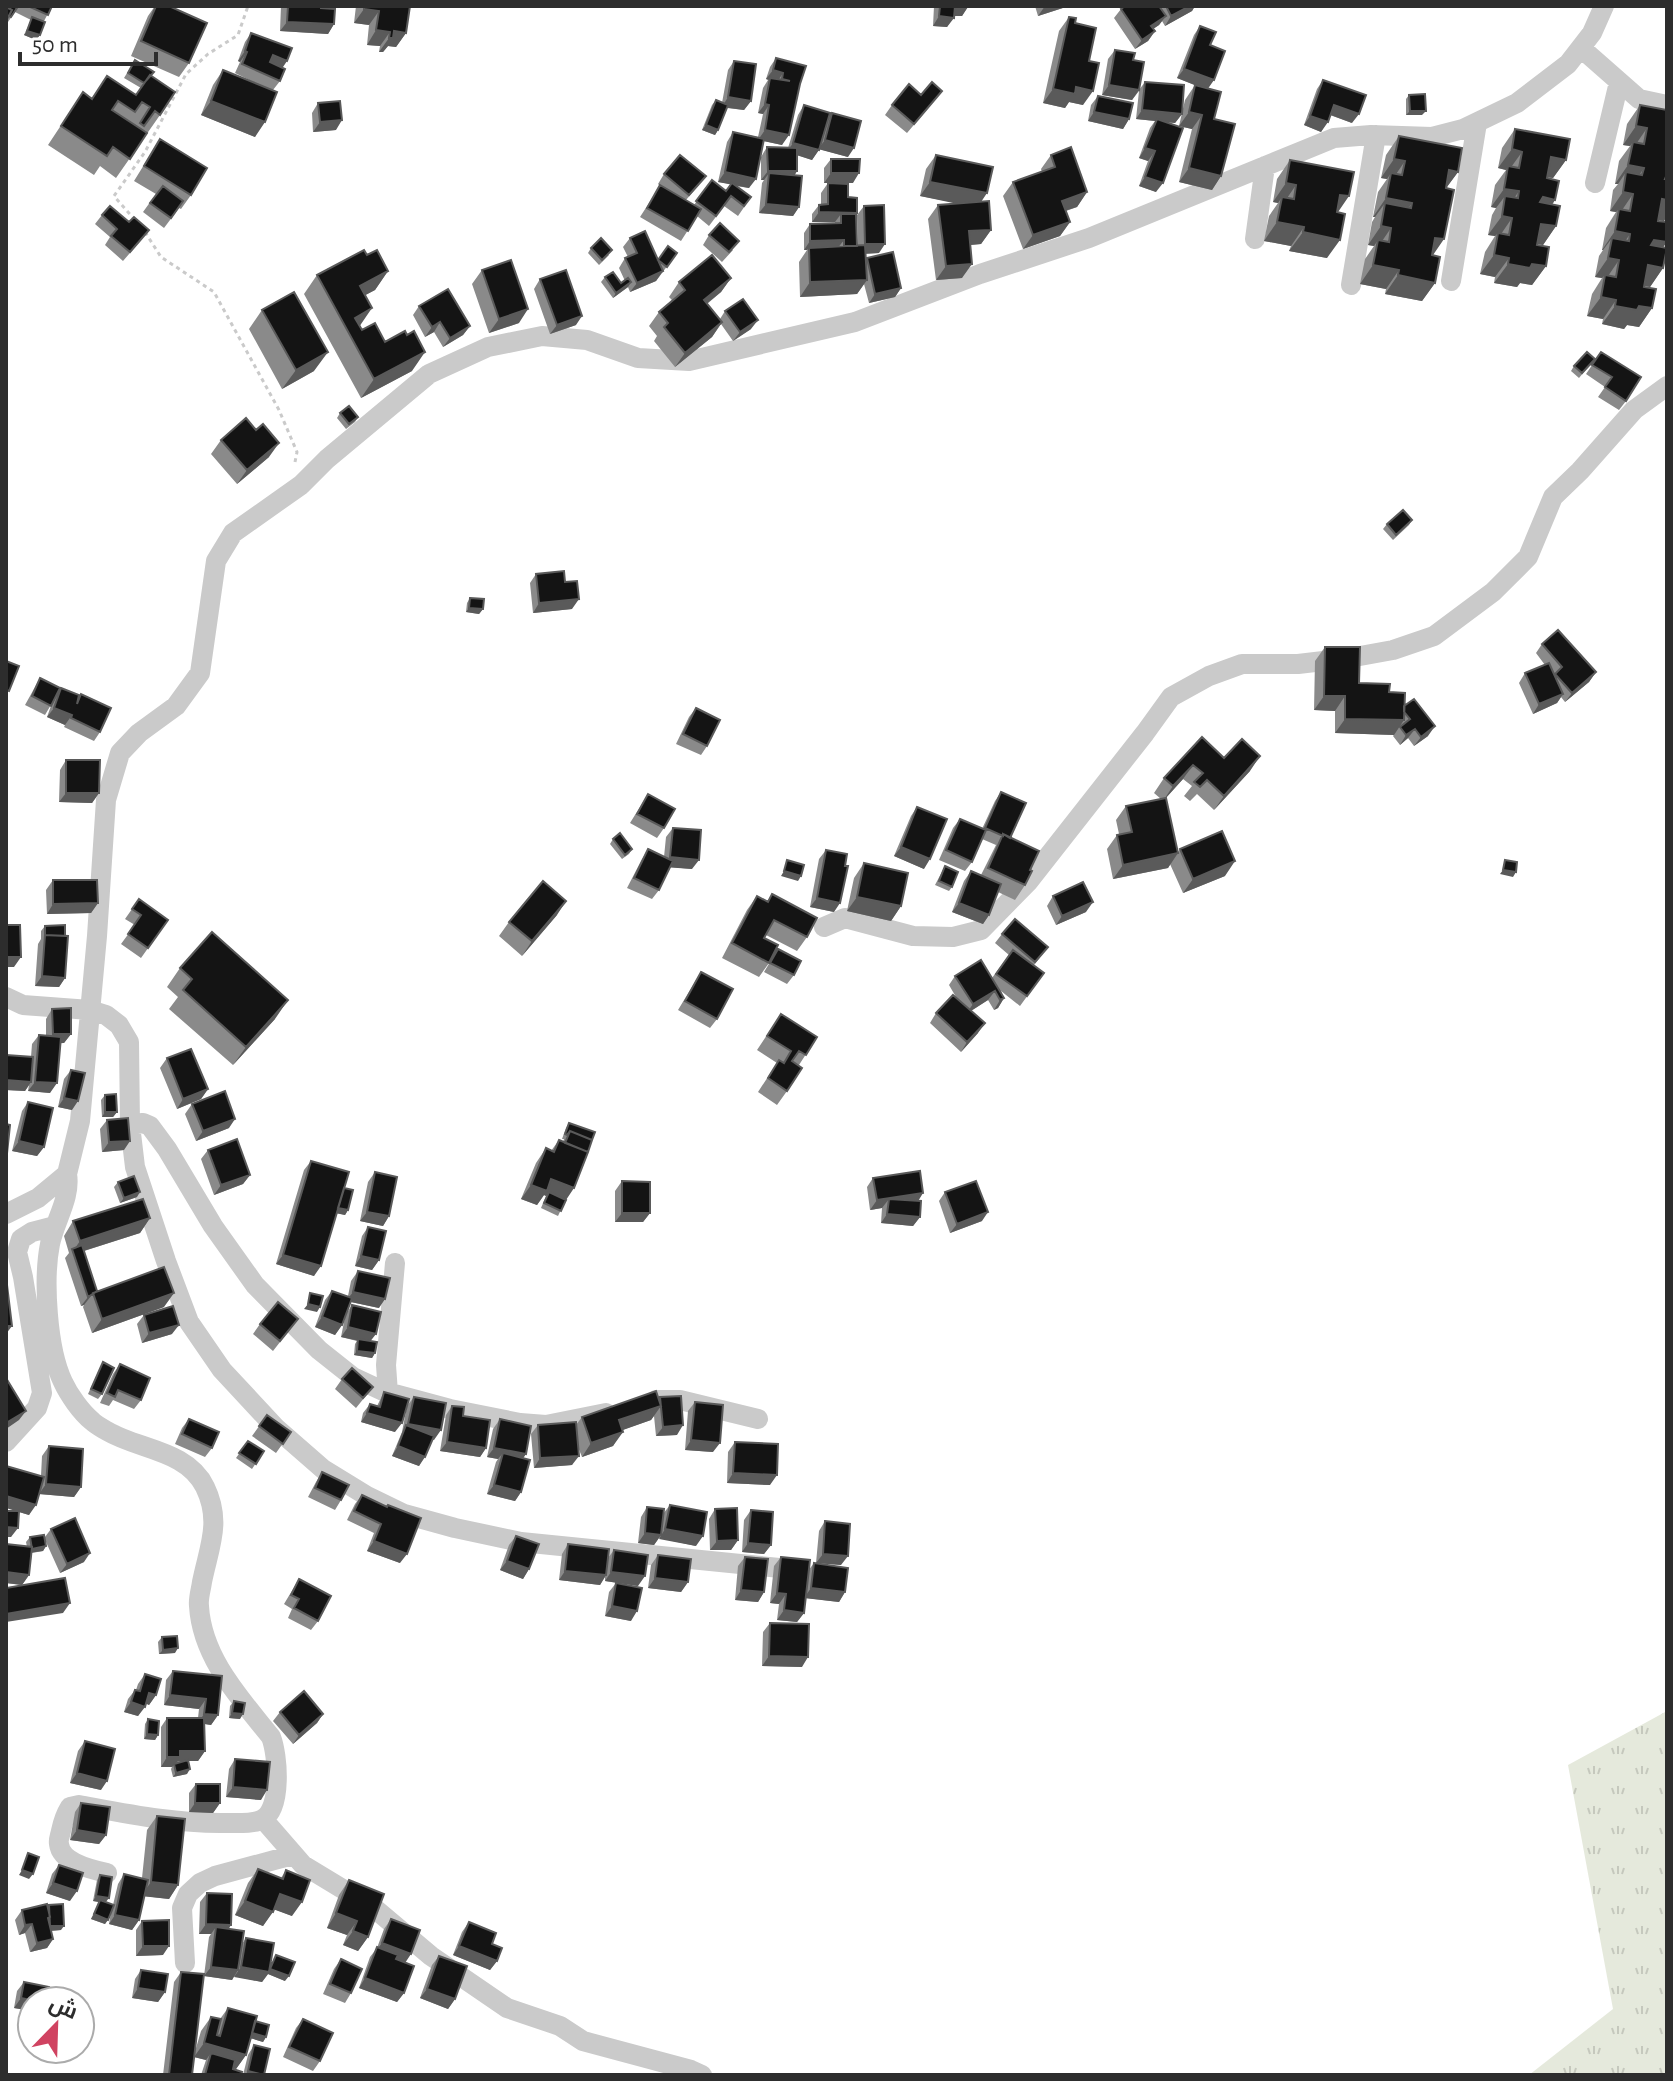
<svg xmlns="http://www.w3.org/2000/svg" width="1673" height="2081" font-family="'Alegreya Sans',Cairo,sans-serif">
  <defs>
    <pattern id="grass-tufts" width="24" height="20" patternUnits="userSpaceOnUse" patternTransform="scale(2)"><rect width="24" height="20" fill="#e5e9dc"/><path d="M3 7l-1-3M5 7V3M7 7l1-3M15 17l-1-3M17 17v-4M19 17l1-3" fill="none" stroke="#c5c8bd"/></pattern>
  </defs>
  <rect width="100%" height="100%" fill="#fff"/>
  <path fill="url(#grass-tufts)" d="M1667 1711V2075H1529L1613 2009 1568 1765Z"/>
  <g fill="none" stroke-linecap="round" stroke-linejoin="round">
    <path stroke="#cacaca" stroke-width="3" stroke-dasharray="4 4" stroke-linecap="butt" d="M135 220 114 196 145 152 186 74 208 54 238 35 248 6
      M145 232 161 257 214 292 279 410 297 452 295 462"/>
    <path stroke="#cacaca" stroke-width="20" d="M1581 48 1639 99 1667 105
      M1595 183 1619 82
      M1255 239 1265 166
      M1451 281 1477 123
      M1351 285 1376 135
      M824 927 845 918 913 936 953 937 981 930 1028 882 1145 733 1171 697 1209 676 1242 664H1298L1349 658 1393 650 1434 636 1493 592 1528 557 1553 497 1580 471 1634 410 1667 386
      M6 997 23 1005 90 1010 106 1015 119 1025 129 1042 130 1125 135 1167 166 1261 189 1322 222 1370 276 1428 323 1469 367 1496 404 1514 455 1528 521 1542 800 1570
      M130 1125 143 1123 150 1126 167 1149 213 1226 255 1285 319 1350 353 1377 383 1391 450 1409 520 1423 546 1425 606 1413
      M67 1174C71 1198 55 1220 50 1244 43 1279 47 1349 63 1382 69 1395 81 1412 92 1421 96 1425 102 1428 107 1431 139 1450 187 1450 205 1487 222 1522 209 1547 202 1582 201 1590 198 1598 199 1606 202 1658 240 1698 271 1737 278 1755 282 1808 263 1819 254 1824 237 1823 227 1823 176 1824 128 1814 79 1805L70 1807C65 1815 63 1821 61 1831 60 1836 58 1840 59 1844 61 1863 93 1870 107 1873
      M6 1214 38 1198 67 1174 80 1121 97 936 106 800 120 753 139 733 176 706 200 673 216 561 233 533 301 485 327 459 429 374 488 347 542 336 587 340 638 358 689 361 855 322 980 274 1089 238 1334 138 1371 135 1432 137 1463 129 1517 103 1568 64 1592 33 1604 6
      M388 1393 386 1365 395 1263
      M656 1400H680L758 1419
      M6 1442 37 1408 42 1393 23 1277 17 1252 21 1239 32 1232 55 1226
      M263 1819 303 1865 374 1908 431 1956 507 2008 560 2026 583 2041 691 2070 702 2075
      M185 1963 182 1908 188 1894 200 1883 215 1876 293 1855"/>
  </g>
  <path fill="#8a8a8a" d="M6 6H52L44 21 40 35 36 40 24 35 31 20 15 12 8 22 6 21Z
    M155 6H169L189 63 179 77 131 56 148 16Z
    M281 6H321V8L334 24 328 34 280 31Z
    M356 6H410L406 33 396 47 388 46 383 52H379L380 46 367 45 369 25 354 23Z
    M934 6H968L962 16H954L947 27 933 26Z
    M1035 6H1069L1038 16Z
    M1125 6H1195L1192 11 1165 26 1162 21 1159 25 1153 29 1155 31 1148 41 1135 49 1114 18 1121 9Z
    M1069 17 1075 23 1089 61 1083 105 1069 102 1065 108 1043 103 1059 31Z
    M1200 26 1210 45 1208 89 1214 119 1221 176 1212 190 1179 182 1192 129 1179 126 1185 100 1195 85 1177 78 1194 35Z
    M251 33 282 68 280 81 273 90 255 137 201 115 213 85 223 70 264 87 235 73 240 62 238 61 245 42Z
    M1115 50 1133 60 1139 90 1145 82 1182 114 1175 123 1166 122 1156 192 1139 186 1148 161 1139 158 1150 128 1155 121 1136 119 1139 91 1132 100 1102 95 1108 59Z
    M776 58 800 84 782 145 764 141 749 188 736 186 751 197 738 216 724 206 709 226 697 216 681 241 640 217 660 186 658 184 664 174 699 185 686 200 694 205 712 180 726 191 731 184 718 182 727 142 733 132 758 137 763 114 758 113 763 88 768 80 766 79 770 67Z
    M135 60 151 76 160 115 116 178 100 166 94 175 48 145 83 92 92 98 107 76 136 95 141 88 124 78Z
    M734 61 751 101 744 110 727 108 718 130 715 135 702 130 712 105 716 100 722 103 728 70Z
    M1323 80 1352 123 1330 115 1321 132 1304 125 1317 89Z
    M921 95 935 100 907 133 885 115 892 105Z
    M1409 95 1422 115H1406V99Z
    M1098 96 1129 119 1123 129 1088 121 1091 105Z
    M318 103 336 130 313 132 312 113Z
    M804 105 828 119 832 113 848 157 819 149 812 160 797 155V171L794 176 799 207 793 216 759 213 762 183 764 180H761V157L767 147 788 148 798 115Z
    M1640 105 1667 110 1664 221 1658 220 1667 242 1663 247V268L1650 287 1644 286 1652 308 1639 327 1627 325 1624 329 1602 324 1603 319 1587 316 1592 294 1602 278 1595 277 1599 256 1603 250H1602L1606 228 1616 212 1610 211 1613 190 1618 184H1615L1619 161 1630 146 1623 145 1627 124Z
    M1515 129 1566 160 1553 178 1547 177 1555 200 1552 205 1556 226 1543 245 1537 244 1546 266 1532 285 1520 283 1517 287 1494 283 1495 277 1480 274 1485 252 1495 236 1488 235 1492 215 1496 208 1491 207 1495 185 1506 170 1498 168 1502 148Z
    M1399 136 1458 172 1446 188 1433 255 1435 283 1422 301 1385 294 1386 289 1360 284 1365 259 1374 246 1368 245 1372 222 1375 217H1373L1378 192 1387 179 1381 178 1386 155Z
    M160 139 191 195 181 209 179 208 164 228 143 212 156 194 134 181Z
    M936 155 982 201 991 230 981 244 970 245 962 278 936 280 928 219 938 205 957 203 920 196 926 169Z
    M1051 155 1087 192 1077 207 1066 211 1070 222 1060 236 1023 249 1003 196 1013 182 1042 172 1041 169Z
    M831 159 853 183H824V168Z
    M1290 160 1337 212 1327 258 1289 251 1291 246 1264 241 1269 216 1278 203 1273 202 1277 179Z
    M828 183 848 197 857 213V246H858L857 215 864 206 879 253 865 254 866 260 867 258 901 288 895 297 869 303 864 284 857 294 800 297 799 262 807 250H804V233L810 224 835 223V222H812V214L819 205H821V193Z
    M102 215 142 239 123 261 105 245 110 237 95 224Z
    M709 235 733 250 722 262 703 245Z
    M630 238 658 260 677 253 656 281 630 292 628 287 613 298 601 282 605 277 621 283 625 281 619 268 625 258 628 257 623 247Z
    M591 248 609 255 599 265 588 253Z
    M367 255 388 271 375 290 365 295 360 326 362 330 385 342 407 335 412 371 361 398 304 294 317 275Z
    M482 270 519 323 489 333 472 284Z
    M731 278 721 292 707 304 720 319 725 311 751 329 733 341 721 324 712 337 675 367 654 341 657 336 649 326 659 312 672 300 669 297 679 282Z
    M540 279 576 325 550 334 534 289Z
    M419 306 470 326 463 335 443 347 434 332 425 337 413 315Z
    M262 310 314 371 282 389 249 329Z
    M1601 352 1626 401 1619 410 1598 397 1605 387 1586 374Z
    M1595 359 1579 378 1571 371 1574 366Z
    M340 413 358 417 355 422 346 429 337 418Z
    M221 440 269 457 237 484 211 454Z
    M1412 520 1409 525 1393 540 1383 529 1387 524Z
    M536 574 565 582 572 609 533 613 530 583Z
    M470 598 483 609 479 614 466 612 467 603Z
    M1542 644 1596 672 1589 682 1565 702 1561 697 1557 703 1533 714 1519 683 1525 673 1545 665 1536 653Z
    M1325 647 1359 683 1389 692 1404 706 1428 736 1414 746 1408 738 1400 745 1393 736 1401 725 1394 735 1335 733V711L1314 710 1315 661Z
    M40 678 57 694 61 688 78 699 81 694 100 732 94 741 64 727 65 725 47 717 52 703 45 715 25 705Z
    M696 708 707 746 701 755 676 744 689 717Z
    M1202 737 1224 758 1250 771 1214 810 1197 794 1190 801 1184 796 1192 786 1183 779 1166 798 1178 852 1180 849 1225 876 1183 893 1170 864 1168 868 1113 879 1107 849 1117 835 1119 834 1116 820 1126 806 1161 799 1154 793 1164 778Z
    M66 760 99 793 92 803 59 802 60 770Z
    M1001 792 1010 838 1030 870 1025 885 1015 900 998 892 989 915 983 924 952 912 964 881 971 871 981 875 996 845 982 839 972 862 965 871 939 860 953 828 960 819 982 829 995 801Z
    M648 794 664 828 657 838 630 823Z
    M917 807 924 869 894 856 911 816Z
    M673 828 692 869 670 867 659 890 652 899 627 888 642 859 648 849 664 857 666 837Z
    M613 839 632 849 629 854 622 859 610 844Z
    M826 850 834 912 810 907 819 859Z
    M864 863 901 906 891 921 847 911 854 878Z
    M945 866 952 887 949 891 935 885Z
    M53 880 98 903 91 913 47 914 46 890Z
    M772 894 807 937 797 951 766 935 764 938 769 963 759 977 722 958 747 910 757 896 767 902Z
    M1053 896 1086 912 1056 925 1047 906Z
    M139 899 168 920 141 958 121 944 135 925 125 919Z
    M557 915 522 956 499 936 509 922Z
    M45 926 65 978 59 987 35 986 38 944 41 939V931Z
    M1002 934 1048 947 1034 965 1044 973 1020 1006 1001 991 1004 998 998 1008 994 1010 988 1000 971 1011 978 1033 961 1052 930 1023 936 1013 956 997 949 985 955 976 992 978 1009 955 995 943Z
    M778 949 794 975 787 984 764 972Z
    M180 968 275 1019 233 1065 169 1009 178 997 167 987Z
    M701 972 717 1019 710 1028 678 1010Z
    M52 1009 71 1034 64 1043H60L50 1093 28 1091 29 1085 25 1091 6 1090V1055L31 1057 32 1044 39 1035H46V1019Z
    M781 1014 817 1037 799 1065 787 1091 777 1105 758 1092 777 1063 757 1050Z
    M167 1058 208 1089 201 1099 177 1109 160 1068Z
    M71 1070 72 1110 58 1107 64 1079Z
    M105 1095 117 1112 113 1117H102L101 1100Z
    M28 1102 44 1147 37 1156 12 1151 22 1111Z
    M192 1104 229 1128 196 1141 185 1114Z
    M107 1120 124 1150 102 1152 100 1129Z
    M569 1123 566 1199 558 1216 541 1208 546 1196 544 1195 537 1205 521 1199 536 1163 546 1148 551 1151 559 1140 563 1142 564 1139H562L566 1128Z
    M208 1150 250 1175 243 1184 214 1195 201 1159Z
    M311 1161 344 1188 348 1210 345 1215 337 1213 314 1276 276 1264 304 1170Z
    M375 1172 389 1216 383 1226 360 1221 368 1182Z
    M873 1178 918 1201 920 1217 913 1226 881 1223 882 1208 870 1210 867 1187Z
    M622 1181 650 1213 643 1222H615V1191Z
    M118 1182 137 1197 120 1203 114 1187Z
    M945 1192 982 1221 950 1233 939 1201Z
    M150 1218 140 1233 84 1251 97 1291 164 1307 92 1333 83 1307 84 1305 81 1306 65 1258 69 1253 64 1236 73 1221Z
    M368 1227 379 1260 372 1270 355 1266 362 1236Z
    M358 1271 379 1308 351 1302 346 1314 352 1305 371 1341 375 1353 372 1358 354 1355 355 1344 357 1341 341 1337 345 1317 342 1325 335 1335 315 1327 325 1300 332 1291 348 1296 351 1281Z
    M144 1315 172 1334 142 1343 137 1324Z
    M298 1319 273 1351 253 1334 260 1324Z
    M103 1362 102 1394 98 1399 88 1394Z
    M120 1364 141 1400 134 1409 113 1400 109 1406 100 1403 113 1374Z
    M342 1379 373 1387 356 1408 335 1389Z
    M384 1392 395 1432 361 1422 363 1413 370 1404 377 1406Z
    M414 1397 434 1440 432 1439 419 1466 392 1456 402 1432 407 1406Z
    M660 1397 677 1435 656 1436 654 1416 651 1420 622 1430 613 1446 582 1457 578 1447 572 1465 534 1468 531 1434 538 1425H576L582 1417 659 1399Z
    M695 1402 713 1452 685 1450 688 1411Z
    M452 1406 463 1416 486 1448 480 1457 440 1451 446 1415Z
    M267 1415 291 1432 276 1453 252 1436Z
    M189 1419 212 1448 205 1457 175 1444 182 1428Z
    M500 1419 526 1454 523 1458 521 1492 515 1501 487 1494 496 1462 498 1459 487 1457 493 1429Z
    M248 1441 264 1451 252 1469 236 1458Z
    M735 1442 770 1485 727 1483 728 1452Z
    M49 1446 81 1487 74 1497 39 1494 29 1515 19 1512 11 1537H6V1511H18L41 1476 42 1456Z
    M322 1472 341 1500 335 1510 308 1497 316 1482Z
    M362 1495 387 1507 400 1563 367 1551 374 1533 347 1520 355 1504Z
    M670 1505 696 1546 659 1538 654 1545 638 1543 641 1517 647 1507 663 1514Z
    M715 1509 738 1540 731 1550H710L709 1519Z
    M751 1510 771 1545 764 1554 742 1552 744 1520Z
    M825 1521 841 1565 816 1563 819 1531Z
    M51 1529 84 1562 60 1573 46 1542V1546L43 1551 32 1553 29 1575 22 1585 6 1583V1544L27 1547 26 1542 30 1537H45Z
    M516 1536 529 1569 523 1579 500 1570 509 1545Z
    M568 1544 608 1558 614 1550 638 1586 605 1581V1577L600 1585 559 1580 562 1554Z
    M658 1555 688 1582 681 1592 648 1588 651 1565Z
    M745 1557 764 1592 758 1602 735 1600 738 1566Z
    M781 1557 808 1571 814 1563 845 1592 839 1602 806 1598 804 1613 797 1622 777 1620 779 1604 770 1603 774 1566Z
    M299 1579 318 1621 311 1630 288 1618 292 1609 284 1604Z
    M616 1583 631 1621 605 1616 609 1592Z
    M770 1623 802 1667 762 1666 763 1632Z
    M162 1637 175 1653 159 1654 158 1642Z
    M173 1671 222 1676 218 1715 211 1725 205 1724V1751L198 1761H188L187 1774 173 1777 171 1769 172 1767H161V1727L167 1718H198L199 1709 164 1705 166 1680Z
    M145 1674 156 1695 149 1705 146 1703 138 1716 124 1712 128 1699 135 1690H136L138 1684Z
    M234 1701 240 1719 229 1718 230 1706Z
    M280 1712 323 1714 317 1723 293 1744 273 1721Z
    M148 1719 158 1735 155 1740 144 1739 145 1724Z
    M85 1741 101 1790 70 1783 78 1751Z
    M235 1759 261 1800 226 1797 229 1769Z
    M196 1784 220 1803 213 1813 189 1812V1793Z
    M81 1803 106 1835 99 1844 70 1840 75 1812Z
    M157 1816 178 1885 169 1899 144 1896 139 1920 132 1930 109 1924 111 1912 105 1924 91 1919 99 1902 93 1901 97 1880 100 1875 106 1902 113 1905 118 1884 124 1874 142 1878 147 1830Z
    M59 1865 70 1901 46 1893 52 1874Z
    M258 1869 281 1878 286 1870 292 1916 274 1909 263 1926 235 1915 248 1883Z
    M349 1880 368 1937 358 1951 343 1945 347 1935 327 1928 339 1895Z
    M207 1893 229 1929 242 1944 246 1938 270 1968 276 1955 285 1981 268 1974 262 1982 234 1976 232 1980 204 1976 209 1937 211 1934H199L200 1902Z
    M49 1905 61 1930 51 1931 53 1939 47 1948 30 1952 25 1933 19 1935 15 1920 22 1910 48 1907Z
    M391 1919 405 1962 404 1993 397 2002 359 1988 370 1957 377 1948 384 1929Z
    M142 1921 163 1955 136 1956V1930Z
    M469 1922 492 1944 497 1961 490 1970 453 1955 462 1932Z
    M439 1956 455 1999 448 2009 420 1998 432 1965Z
    M341 1959 351 1993 345 2003 323 1994 334 1969Z
    M141 1970 165 1992 158 2002 132 1998 135 1979Z
    M181 1972 194 2055 201 2031 211 2017 220 2019 228 2008 255 2021 266 2037 263 2042 250 2038 246 2055 236 2069 241 2075H201L206 2060 194 2057 192 2075H163L174 1982Z
    M24 1982 32 2001V2011L14 2008 17 1991Z
    M303 2019 320 2061 313 2071 283 2057 296 2028Z
    M254 2045 264 2075H243L248 2055Z"/>
  <path fill="#5a5a5a" d="M955 6 968 7 962 16H948Z
    M1045 6H1069L1038 16Z
    M1190 6H1195L1192 11 1165 26 1171 16Z
    M364 9 379 11 369 25 354 23Z
    M939 16 954 18 947 27 933 26Z
    M1166 16 1159 25 1144 35 1151 26Z
    M287 22 334 24 328 34 280 31Z
    M376 30 390 32 380 46 367 45Z
    M27 31 40 35 36 40 24 35Z
    M394 31 406 33 396 47 388 46 383 52H379Z
    M1155 31 1148 41 1135 49 1142 40Z
    M245 51 247 52 240 62 238 61Z
    M273 55 287 61 281 70 266 65Z
    M1184 69 1214 80 1207 90 1177 78Z
    M773 70 783 73 777 82 766 79Z
    M1109 85 1139 90 1132 100 1102 95Z
    M1076 87 1093 91 1083 105 1069 102 1065 108 1043 103 1053 89Z
    M728 97 751 101 744 110 722 107Z
    M211 101 265 122 255 137 201 115Z
    M765 104 769 105 763 114 758 113Z
    M1334 105 1359 114 1352 123 1328 114Z
    M1142 110 1182 114 1175 123 1136 119Z
    M1410 111H1426L1422 115H1406Z
    M1094 112 1129 119 1123 129 1088 121Z
    M1189 112 1202 115 1192 129 1179 126Z
    M1310 116 1328 122 1321 132 1304 125Z
    M342 120 336 130 313 132 320 122Z
    M706 125 718 130 715 135 702 130Z
    M1636 126 1647 128 1634 147 1633 142 1630 146 1623 145Z
    M765 130 789 135 782 145 758 140Z
    M825 140 854 148 848 157 818 149Z
    M793 143 819 150 812 160 787 152Z
    M1145 148 1155 151 1148 161 1139 158Z
    M1512 149 1522 152 1509 170 1508 166 1506 170 1498 168Z
    M1551 157 1566 160 1553 178 1538 176Z
    M1394 159 1405 161 1392 180 1391 173 1387 179 1381 178Z
    M1628 165 1644 168 1631 187 1626 172 1618 184H1615Z
    M1189 168 1221 176 1212 190 1179 182Z
    M1449 170 1458 172 1444 191Z
    M768 171H797L791 181 769 173 764 180H761Z
    M725 172 756 179 749 188 718 182Z
    M831 173H859L853 183H824Z
    M1145 177 1163 183 1156 192 1139 186Z
    M930 182 987 193 977 208 920 196Z
    M1286 183 1296 185 1283 204 1282 197 1278 203 1273 202Z
    M1504 189 1519 191 1506 210 1505 196 1496 208 1491 207Z
    M1087 192 1077 207 1052 215 1062 201Z
    M1623 192 1633 194 1620 213 1619 209 1616 212 1610 211Z
    M1340 195 1349 196 1336 215Z
    M1543 197 1555 200 1542 218 1530 216Z
    M1386 198 1412 203 1399 222 1385 203 1375 217H1373Z
    M1662 199 1667 200V217L1664 221 1649 218Z
    M766 204 799 207 793 216 759 213Z
    M819 212 857 213 850 222 841 214 835 222H812Z
    M1502 216 1512 218 1499 237 1498 233 1495 236 1488 235Z
    M1070 222 1060 236 1023 249 1033 235Z
    M1277 222 1304 227 1291 246 1264 241Z
    M1541 224 1556 226 1543 245 1528 242Z
    M1381 226 1391 228 1378 247V240L1374 246 1368 245Z
    M991 230 981 244 959 246 969 231Z
    M1615 231 1630 234 1617 253 1612 238 1603 250H1602Z
    M1303 232 1340 240 1327 258 1289 251Z
    M1435 238 1444 239 1431 258Z
    M844 240 837 249 809 248 807 250H804L810 241Z
    M1654 240 1667 242 1653 261 1640 258Z
    M865 244H885L879 253 858 254Z
    M1494 255 1509 258 1495 277 1480 274Z
    M1608 258 1619 260 1606 279 1605 275 1602 278 1595 277Z
    M972 264 962 278 936 280 946 266Z
    M1508 264H1532L1546 266 1532 285 1520 283 1517 287 1494 283Z
    M1373 265 1399 270 1386 289 1360 284Z
    M1648 265 1663 268 1650 287 1635 284Z
    M388 271 375 290 347 305 360 286Z
    M663 271 656 281 630 292 637 283Z
    M1398 275 1435 283 1422 301 1385 294Z
    M731 278 721 292 694 314 704 300Z
    M867 280 857 294 800 297 810 282Z
    M631 282 628 287 613 298 616 293Z
    M901 288 895 297 869 303 875 294Z
    M1601 297 1616 300 1603 319 1587 316Z
    M1615 306H1639L1652 308 1639 327 1627 325 1624 329 1602 324Z
    M372 308 359 327 355 318Z
    M528 309 519 323 489 333 499 319Z
    M582 316 576 325 550 334 557 325Z
    M758 320 751 329 733 341 740 332Z
    M440 322 434 332 425 337 432 327Z
    M722 322 712 337 675 367 685 353Z
    M470 326 463 335 443 347 450 338Z
    M328 352 314 371 282 389 296 370Z
    M425 352 412 371 361 398 374 379Z
    M279 443 269 457 237 484 247 470Z
    M579 599 572 609 533 613 539 603Z
    M469 608 483 609 479 614 466 612Z
    M1596 672 1589 682 1565 702 1572 693Z
    M1563 694 1557 703 1533 714 1539 704Z
    M1324 696H1345L1335 711 1314 710Z
    M54 708 72 715 65 725 47 717Z
    M1345 719 1404 720 1394 735 1335 733Z
    M1435 726 1428 736 1414 746 1421 737Z
    M1415 729 1408 738 1400 745 1406 735Z
    M1260 756 1250 771 1214 810 1224 796Z
    M1193 765 1183 779 1163 801 1173 786Z
    M66 793H99L92 803 59 802Z
    M901 847 930 859 924 869 894 856Z
    M1178 853 1168 868 1113 879 1123 865Z
    M670 857 699 860 692 869 664 867Z
    M1235 861 1225 876 1183 893 1193 879Z
    M1503 870 1516 872 1513 877 1500 874Z
    M784 871 801 876 798 881 781 876Z
    M857 897 901 906 891 921 847 911Z
    M817 898 840 903 834 912 810 907Z
    M566 901 557 915 522 956 532 941Z
    M1093 902 1086 912 1056 925 1062 916Z
    M98 903 91 913 47 914 53 904Z
    M959 903 989 915 983 924 952 912Z
    M6 957H21L14 967H6Z
    M42 976 65 978 59 987 35 986Z
    M995 991 988 1000 966 1014 973 1004Z
    M1004 998 998 1008 994 1010 1000 1000Z
    M288 1000 275 1019 233 1065 246 1047Z
    M985 1023 978 1033 961 1052 967 1042Z
    M53 1034H71L64 1043 47 1044Z
    M6 1080 31 1082 25 1091 6 1090Z
    M35 1082 57 1083 50 1093 28 1091Z
    M208 1089 201 1099 177 1109 183 1099Z
    M64 1098 78 1101 72 1110 58 1107Z
    M105 1112H117L113 1117H102Z
    M235 1119 229 1128 196 1141 203 1131Z
    M19 1141 44 1147 37 1156 12 1151Z
    M130 1141 124 1150 102 1152 109 1142Z
    M250 1175 243 1184 214 1195 221 1185Z
    M551 1179 574 1188 564 1203 549 1192 546 1196 544 1195 537 1205 521 1199 531 1185Z
    M140 1192 137 1197 120 1203 124 1198Z
    M923 1193 917 1203 889 1199 882 1208 870 1210 877 1200Z
    M338 1208 348 1210 345 1215 335 1213Z
    M367 1212 389 1216 383 1226 360 1221Z
    M988 1212 982 1221 950 1233 957 1224Z
    M622 1213H650L643 1222H615Z
    M887 1214 920 1217 913 1226 881 1223Z
    M150 1218 140 1233 74 1254 73 1251 80 1241Z
    M283 1255 321 1266 314 1276 276 1264Z
    M361 1256 379 1260 372 1270 355 1266Z
    M353 1292 385 1299 379 1308 346 1301Z
    M174 1293 164 1307 92 1333 102 1319Z
    M91 1296 84 1305 81 1306 88 1297Z
    M308 1304 320 1307 317 1312 304 1309Z
    M322 1317 342 1325 335 1335 315 1327Z
    M179 1325 172 1334 142 1343 149 1333Z
    M6 1326H12L6 1334Z
    M348 1327 376 1334 369 1343 341 1337Z
    M357 1351 375 1353 372 1358 354 1355Z
    M661 1406 651 1420 609 1435 619 1420Z
    M26 1411 19 1420 6 1429V1423Z
    M367 1413 402 1423 395 1432 361 1422Z
    M408 1424 441 1430 434 1440 403 1434Z
    M683 1425 677 1435 656 1436 663 1427Z
    M623 1432 613 1446 582 1457 591 1443Z
    M691 1440 720 1443 713 1452 685 1450Z
    M447 1442 486 1448 480 1457 440 1451Z
    M398 1446 425 1457 419 1466 392 1456Z
    M494 1448 526 1454 519 1464 503 1453 498 1459 487 1457Z
    M579 1456 572 1465 534 1468 540 1458Z
    M733 1473 777 1475 770 1485 727 1483Z
    M46 1484 81 1487 74 1497 39 1494Z
    M494 1485 521 1492 515 1501 487 1494Z
    M6 1496 36 1505 29 1515 6 1508Z
    M6 1527 18 1528 11 1537H6Z
    M665 1529 703 1536 696 1546 659 1539Z
    M645 1533 661 1535 654 1545 638 1543Z
    M738 1540 731 1550H710L717 1541Z
    M374 1541 407 1554 400 1563 367 1551Z
    M748 1543 771 1545 764 1554 742 1552Z
    M46 1546 43 1551 28 1553 32 1549Z
    M90 1553 84 1562 60 1573 67 1564Z
    M823 1554 848 1556 841 1565 816 1563Z
    M507 1561 529 1569 523 1579 500 1570Z
    M565 1571 606 1575 600 1585 559 1580Z
    M6 1572 29 1575 22 1585 6 1583Z
    M611 1572 645 1576 638 1586 605 1581Z
    M655 1578 688 1582 681 1592 648 1588Z
    M811 1588 845 1592 839 1602 804 1598Z
    M741 1590 764 1592 758 1602 735 1600Z
    M777 1593 786 1594 779 1604 770 1603Z
    M70 1603 63 1613 6 1622V1614Z
    M612 1606 637 1611 631 1621 605 1616Z
    M784 1610 804 1613 797 1622 777 1620Z
    M178 1648 175 1653 159 1654 163 1650Z
    M769 1656 808 1657 802 1667 762 1666Z
    M149 1693 156 1695 149 1705 142 1702Z
    M170 1695 206 1699 199 1709 164 1705Z
    M131 1702 145 1707 138 1716 124 1712Z
    M232 1713 243 1714 240 1719 229 1718Z
    M204 1714 218 1715 211 1725 198 1723Z
    M323 1714 317 1723 293 1744 299 1735Z
    M147 1734 158 1735 155 1740 144 1739Z
    M180 1751H205L198 1761H178L172 1767H161L167 1757Z
    M190 1769 187 1774 173 1777 176 1773Z
    M77 1773 107 1781 101 1790 70 1783Z
    M233 1787 267 1790 261 1800 226 1797Z
    M195 1803H220L213 1813 189 1812Z
    M77 1830 106 1835 99 1844 70 1840Z
    M22 1870 33 1874 29 1879 19 1875Z
    M151 1882 178 1885 169 1899 141 1896Z
    M53 1883 77 1891 70 1901 46 1893Z
    M280 1894 302 1902 292 1916 270 1908Z
    M96 1896 109 1898 105 1903 93 1901Z
    M245 1901 273 1912 263 1926 235 1915Z
    M336 1913 357 1921 347 1935 327 1928Z
    M94 1914 108 1920 105 1924 91 1919Z
    M115 1915 139 1920 132 1930 109 1924Z
    M32 1924 25 1933 19 1935 25 1925Z
    M206 1924 231 1925 225 1935 216 1927 211 1934H199Z
    M50 1926H64L61 1930 47 1931Z
    M353 1931 368 1937 358 1951 343 1945Z
    M53 1939 47 1948 30 1952 37 1943Z
    M382 1943 411 1954 405 1963 375 1952Z
    M143 1946H169L163 1955 136 1956Z
    M459 1946 497 1961 490 1970 453 1955Z
    M211 1967 238 1970 232 1980 204 1976Z
    M241 1967 268 1972 270 1969 289 1976 285 1981 268 1974 262 1982 234 1977Z
    M365 1978 404 1993 397 2002 359 1988Z
    M138 1988 165 1992 158 2002 132 1998Z
    M427 1989 455 1999 448 2009 420 1998Z
    M21 1998 32 2001V2011L14 2008Z
    M251 2033 266 2037 263 2042 247 2037Z
    M204 2043 246 2055 236 2069 209 2061 211 2053 206 2060 194 2057Z
    M248 2071 264 2075H245Z"/>
  <path fill="#141414" stroke="#5a5a5a" stroke-width="2" d="M6 6H13L17 8 11 17 9 16 12 10Z
    M28 6H52L48 15Z
    M156 6H169L207 23 189 63 141 41Z
    M288 6H321V8L335 9 334 24 287 22Z
    M364 6H410L406 33 394 31 393 38H389L390 32 376 30 379 11 364 9Z
    M940 6H968H955L954 18 939 16Z
    M1125 6H1159L1166 16 1151 26 1155 31 1142 40 1121 9Z
    M1166 6H1190L1171 16Z
    M6 7 12 10 6 21Z
    M32 17 45 22 40 35 27 31Z
    M1069 17 1076 18 1075 23 1096 28 1089 61 1099 63 1093 91 1076 87 1075 94 1053 89Z
    M1200 26 1216 32 1210 45 1225 51 1214 80 1184 69Z
    M251 33 292 48 287 61 273 55 270 62 285 69 280 81 242 64 247 52 245 51Z
    M1115 50 1135 53 1133 60 1144 62 1139 90 1109 85Z
    M776 58 806 66 800 84 789 135 765 130 769 105 765 104 770 78 790 81 782 79 783 73 773 70Z
    M135 60 154 72 144 83 128 73Z
    M734 61 756 64 751 101 728 97Z
    M223 70 277 92 265 122 211 101Z
    M150 75 175 92 160 115 155 111 144 126 140 123 150 107 142 102 135 112 118 101 112 110 147 133 130 159 113 147 107 156 61 126 83 92 92 99 107 76 136 95Z
    M1323 80 1366 95 1359 114 1334 105 1328 122 1310 116Z
    M932 82 942 91 914 124 892 105 909 84 921 95Z
    M1145 82 1184 85 1182 114 1142 110Z
    M1195 85 1221 92 1214 119 1235 124 1221 176 1189 168 1202 115 1189 112Z
    M1425 94 1426 111H1410L1409 95Z
    M1098 96 1133 103 1129 119 1094 112Z
    M716 100 728 105 718 130 706 125Z
    M340 101 342 120 320 122 318 103Z
    M804 105 830 113 819 150 793 143Z
    M1640 105 1667 110V174L1665 179H1667V200L1662 199 1658 221 1667 222V242L1654 240 1651 245 1667 248 1663 268 1648 265 1644 287 1656 289 1652 308 1639 306 1637 310 1615 306 1616 300 1601 297 1605 275 1616 277 1619 260 1608 258 1612 238 1629 241 1630 234 1615 231 1619 209 1630 211 1633 194 1623 192 1626 172 1642 175 1644 168 1628 165 1633 142 1644 144 1647 128 1636 126Z
    M832 113 861 121 854 148 825 140Z
    M1157 119 1183 128 1163 183 1145 177 1155 151 1145 148Z
    M1515 129 1570 139 1566 160 1551 157 1547 178 1559 181 1555 200 1543 197 1540 202 1560 206 1556 226 1541 224 1537 245 1549 247 1546 266 1532 264 1530 268 1508 264 1509 258 1494 255 1498 233 1509 235 1512 218 1502 216 1505 196 1518 198 1519 191 1504 189 1508 166 1519 168 1522 152 1512 149Z
    M733 132 764 139 756 179 725 172Z
    M1399 136 1462 148 1458 172 1449 170 1446 188 1454 190 1444 239 1435 238 1432 255 1440 257 1435 283 1398 275 1399 270 1373 265 1378 240 1389 242 1391 228 1381 226 1385 203 1411 208 1412 203 1386 198 1391 173 1402 175 1405 161 1394 159Z
    M160 139 207 168 191 195 144 166Z
    M767 147 797 148V171H768Z
    M1071 147 1087 192 1062 201 1070 222 1033 235 1013 182 1055 167 1051 155Z
    M680 155 706 176 689 195 664 174Z
    M936 155 993 167 987 193 930 182Z
    M831 159H860L859 173H831Z
    M1290 160 1354 172 1349 196 1340 195 1337 212 1345 214 1340 240 1303 232 1304 227 1277 222 1282 197 1294 199 1296 185 1286 183Z
    M769 173 802 176 799 207 766 204Z
    M712 180 726 191 732 183 751 197 744 206 731 196 716 216 696 201Z
    M828 183 848 184V197L857 198V213L819 212V205L828 204Z
    M660 185 701 209 688 231 647 208Z
    M163 186 183 201 171 218 150 203Z
    M989 201 991 230 969 231 972 264 946 266 938 205Z
    M884 205 885 244H865L864 206Z
    M110 206 129 222 134 217 149 230 130 252 111 236 117 229 102 215Z
    M841 214H856L857 246H844V240L810 241V224L841 223Z
    M720 223 739 241 729 252 709 235Z
    M645 231 663 271 637 283 625 258 637 253 630 238Z
    M601 238 612 250 602 260 591 248Z
    M865 245 867 280 810 282 809 248Z
    M668 246 677 253 667 267 658 260Z
    M364 250 367 255 377 250 388 271 360 286 372 308 355 318 362 330 375 323 385 342 405 331 407 335 414 331 425 352 374 379 317 275Z
    M893 252 901 288 875 294 867 258Z
    M712 255 731 278 704 300 722 322 685 353 664 327 668 323 659 312 685 290 679 282Z
    M511 260 528 309 499 319 482 270Z
    M566 270 582 316 557 325 540 279Z
    M613 272 621 283 628 278 631 282 616 293 605 277Z
    M448 289 470 326 450 338 440 322 432 327 419 306Z
    M294 292 328 352 296 370 262 310Z
    M743 299 758 320 740 332 725 311Z
    M1587 352 1595 359 1582 373 1574 366Z
    M1601 352 1641 377 1626 401 1605 387 1612 377 1592 365Z
    M349 406 358 417 349 424 340 413Z
    M246 418 256 430 263 424 279 443 247 470 221 440Z
    M1403 510 1412 520 1396 535 1387 524Z
    M564 571 565 582 577 581 579 599 539 603 536 574Z
    M470 598 484 599 483 609 469 608Z
    M1558 630 1596 672 1572 693 1555 674 1562 667 1542 644Z
    M1325 647H1360L1359 683 1390 684 1389 692 1405 693 1404 720 1345 719V696H1324Z
    M6 661 19 666 9 691 6 690Z
    M1549 663 1563 694 1539 704 1525 673Z
    M40 678 60 688 51 706 32 696Z
    M61 688 79 695 77 704 81 694 111 708 100 732 71 718 72 715 54 708Z
    M1414 699 1435 726 1421 737 1415 729 1406 735 1400 727 1410 719 1404 712V706Z
    M696 708 720 720 707 746 683 734Z
    M1202 737 1224 758 1242 739 1260 756 1224 796 1207 780 1200 787 1194 782 1203 773 1193 765 1173 786 1164 778Z
    M66 760H100L99 793H66Z
    M1001 792 1026 803 1010 838 1003 834V836L985 828Z
    M648 794 675 809 664 828 637 814Z
    M1166 798 1178 853 1123 865 1117 835 1132 832 1126 806Z
    M917 807 947 819 930 859 901 847Z
    M960 819 986 830 972 862 946 850Z
    M673 828 701 830 699 860 670 857Z
    M1222 831 1235 861 1193 879 1180 849Z
    M620 833 632 849 625 855 613 839Z
    M1003 834 1039 851 1030 870 1032 871 1025 885 988 868Z
    M648 849 673 861 659 890 634 878Z
    M826 850 847 854 845 866H848L840 903 817 898Z
    M787 860 804 865 801 876 784 871Z
    M1505 860 1517 862 1516 872 1503 870Z
    M864 863 908 873 901 906 857 897Z
    M945 866 958 872 952 887 939 881Z
    M971 871 1001 884 989 915 959 903Z
    M53 880H97L98 903 53 904Z
    M543 881 566 901 532 941 509 922Z
    M1083 882 1093 902 1062 916 1053 896Z
    M772 894 817 918 807 937 774 920 764 938 778 945 769 963 732 943 757 896 768 902Z
    M139 899 168 920 148 948 128 934 141 915 132 909Z
    M1015 919 1048 947 1035 962 1002 934Z
    M6 925H20L21 957H6Z
    M65 925V936L45 935V926Z
    M212 932 288 1000 246 1047 183 990 192 979 180 968Z
    M45 935 68 936 65 978 42 976Z
    M778 949 801 961 794 975 770 963Z
    M1013 950 1044 973 1027 996 996 974Z
    M981 960 1004 998 1000 1000 995 991 973 1004 955 976Z
    M701 972 733 989 717 1019 685 1001Z
    M953 995 985 1023 967 1042 936 1013Z
    M71 1008V1034H53L52 1009Z
    M781 1014 817 1037 806 1055 799 1051 792 1061 802 1068 787 1091 768 1078 779 1060 784 1063 791 1051 767 1036Z
    M39 1035 61 1037 57 1083 35 1082Z
    M191 1049 208 1089 183 1099 167 1058Z
    M6 1055 33 1057 31 1082 6 1080Z
    M71 1070 85 1073 78 1101 64 1098Z
    M225 1091 235 1119 203 1131 192 1104Z
    M116 1094 117 1112H105V1095Z
    M28 1102 53 1108 44 1147 19 1141Z
    M128 1118 130 1141 109 1142 107 1120Z
    M569 1123 595 1132 592 1140 570 1131 567 1135 565 1134Z
    M6 1124 10 1125 6 1163Z
    M570 1131 592 1140 588 1152 565 1143Z
    M237 1139 250 1175 221 1185 208 1150Z
    M559 1140 588 1152 574 1188 551 1179 547 1191 531 1185 546 1148 554 1152Z
    M311 1161 349 1172 321 1266 283 1255Z
    M920 1171 923 1193 877 1200 873 1178Z
    M375 1172 397 1177 389 1216 367 1212Z
    M134 1176 140 1192 124 1198 118 1182Z
    M622 1181 650 1182V1213H622Z
    M976 1181 988 1212 957 1224 945 1192Z
    M344 1188 353 1190 348 1210 338 1208Z
    M549 1192 566 1200 561 1211 544 1203Z
    M143 1199 150 1218 80 1241 73 1221Z
    M889 1199 921 1201 920 1217 887 1214Z
    M368 1227 386 1231 379 1260 361 1256Z
    M82 1245 97 1291 88 1297 72 1249Z
    M164 1267 174 1293 102 1319 93 1293Z
    M358 1271 390 1278 385 1299 353 1292Z
    M6 1285H7L12 1326H6Z
    M332 1291 352 1298 342 1325 322 1317Z
    M310 1293 323 1296 320 1307 308 1304Z
    M278 1302 298 1319 280 1341 260 1324Z
    M352 1305 381 1312 376 1334 348 1327Z
    M173 1306 179 1325 149 1333 144 1315Z
    M358 1339 377 1342 375 1353 357 1351Z
    M103 1362 114 1368 102 1394 91 1389Z
    M120 1364 150 1378 141 1400 118 1390 115 1397 107 1393Z
    M352 1368 373 1387 363 1398 342 1379Z
    M6 1378 26 1411 6 1423Z
    M656 1391 661 1406 619 1420 623 1432 591 1443 582 1417Z
    M384 1392 409 1399 402 1423 367 1413 370 1404 380 1407Z
    M681 1396 683 1425 663 1427 660 1397Z
    M414 1397 446 1403 441 1430 408 1424Z
    M695 1402 723 1405 720 1443 691 1440Z
    M452 1406 464 1407 463 1416 490 1420 486 1448 447 1442Z
    M267 1415 291 1432 283 1444 259 1426Z
    M189 1419 219 1432 212 1448 182 1434Z
    M500 1419 531 1426 526 1454 494 1448Z
    M576 1422 579 1456 540 1458 538 1425Z
    M406 1425 434 1436 425 1457 398 1446Z
    M248 1441 264 1451 256 1464 239 1453Z
    M735 1442 778 1444 777 1475 733 1473Z
    M49 1446 83 1449 81 1487 46 1484Z
    M503 1453 530 1460 521 1492 494 1485Z
    M6 1466 44 1477 36 1505 6 1496Z
    M322 1472 349 1485 341 1500 315 1488Z
    M362 1495 387 1507 388 1505 421 1518 407 1554 374 1541 381 1524 354 1511Z
    M670 1505 707 1512 703 1536 665 1529Z
    M647 1507 664 1509 661 1535 645 1533Z
    M737 1508 738 1540 717 1541 715 1509Z
    M751 1510 773 1512 771 1545 748 1543Z
    M6 1511H19L18 1528 6 1527Z
    M75 1518 90 1553 67 1564 51 1529Z
    M825 1521 850 1524 848 1556 823 1554Z
    M44 1535 46 1546 32 1549 30 1537Z
    M516 1536 539 1544 529 1569 507 1561Z
    M6 1544 32 1547 29 1575 6 1572Z
    M568 1544 609 1549 606 1575 565 1571Z
    M614 1550 648 1555 645 1576 611 1572Z
    M658 1555 691 1559 688 1582 655 1578Z
    M745 1557 768 1559 764 1592 741 1590Z
    M781 1557 810 1560 804 1613 784 1610 786 1594 777 1593Z
    M814 1563 848 1568 845 1592 811 1588Z
    M65 1578 70 1603 6 1614V1588Z
    M299 1579 331 1596 318 1621 294 1608 299 1599 291 1595Z
    M616 1583 642 1588 637 1611 612 1606Z
    M770 1623 809 1624 808 1657 769 1656Z
    M177 1636 178 1648 163 1650 162 1637Z
    M173 1671 222 1676 218 1715 204 1714 206 1699 170 1695Z
    M145 1674 161 1679 156 1695 149 1693 145 1707 131 1702 135 1690 140 1691Z
    M304 1691 323 1714 299 1735 280 1712Z
    M234 1701 245 1703 243 1714 232 1713Z
    M167 1718H204L205 1751H180V1757H167Z
    M148 1719 159 1721 158 1735 147 1734Z
    M85 1741 115 1749 107 1781 77 1773Z
    M235 1759 270 1762 267 1790 233 1787Z
    M188 1760 190 1769 176 1773 174 1764Z
    M196 1784H220V1803H195Z
    M81 1803 110 1807 106 1835 77 1830Z
    M157 1816 185 1819 178 1885 151 1882Z
    M28 1853 39 1857 33 1874 22 1870Z
    M59 1865 83 1873 77 1891 53 1883Z
    M258 1869 283 1879 286 1870 310 1880 302 1902 280 1894 273 1912 245 1901Z
    M124 1874 148 1880 139 1920 115 1915Z
    M100 1875 112 1877 109 1898 96 1896Z
    M349 1880 384 1894 368 1937 353 1931 357 1921 336 1913Z
    M207 1893 232 1894 231 1925 206 1924Z
    M100 1900 114 1905 108 1920 94 1914Z
    M47 1904 50 1917 48 1918 53 1939 37 1943 32 1924 25 1925 22 1910Z
    M63 1904 64 1926H50L49 1905Z
    M391 1919 420 1930 411 1954 382 1943Z
    M169 1920V1946H143L142 1921Z
    M469 1922 496 1933 492 1944 502 1948 497 1961 459 1946Z
    M216 1927 244 1931 238 1970 211 1967Z
    M246 1938 274 1943 269 1972 241 1967Z
    M377 1947 398 1955 396 1959 414 1966 404 1993 365 1978Z
    M276 1955 295 1962 289 1976 270 1969Z
    M439 1956 467 1966 455 1999 427 1989Z
    M341 1959 362 1969 351 1993 330 1984Z
    M141 1970 168 1974 165 1992 138 1988Z
    M181 1972 204 1974 192 2075H169Z
    M24 1982 49 1987 46 2001H35L21 1998Z
    M228 2008 257 2016 246 2055 204 2043 211 2017 221 2019 217 2035 220 2036Z
    M303 2019 333 2033 320 2061 289 2047Z
    M255 2021 269 2025 266 2037 252 2033Z
    M254 2045 270 2049 264 2075 248 2071Z
    M211 2053 235 2060 233 2069 242 2072 241 2075H205Z"/>
  <rect width="1673" height="2081" fill="none" stroke="#2d2d2d" stroke-width="16"/>
  <g transform="translate(56 2025) rotate(23)"><circle r="38" fill="#ffffff" stroke="#ababab" stroke-width="2"/>
  <path d="M0-6L14 30L0 20L-14 30Z" fill="#d04361"/>
  <text y="-12" font-size="22" font-weight="bold" text-anchor="middle" fill="#2d2d2d">ش</text>
  </g>
  <path d="M20 52v12h136v-12" fill="none" stroke="#2d2d2d" stroke-width="4"/>
  <text x="32" y="52" font-size="24" fill="#2d2d2d" stroke="#ffffff" stroke-width="6" paint-order="stroke">50 m</text>
</svg>
